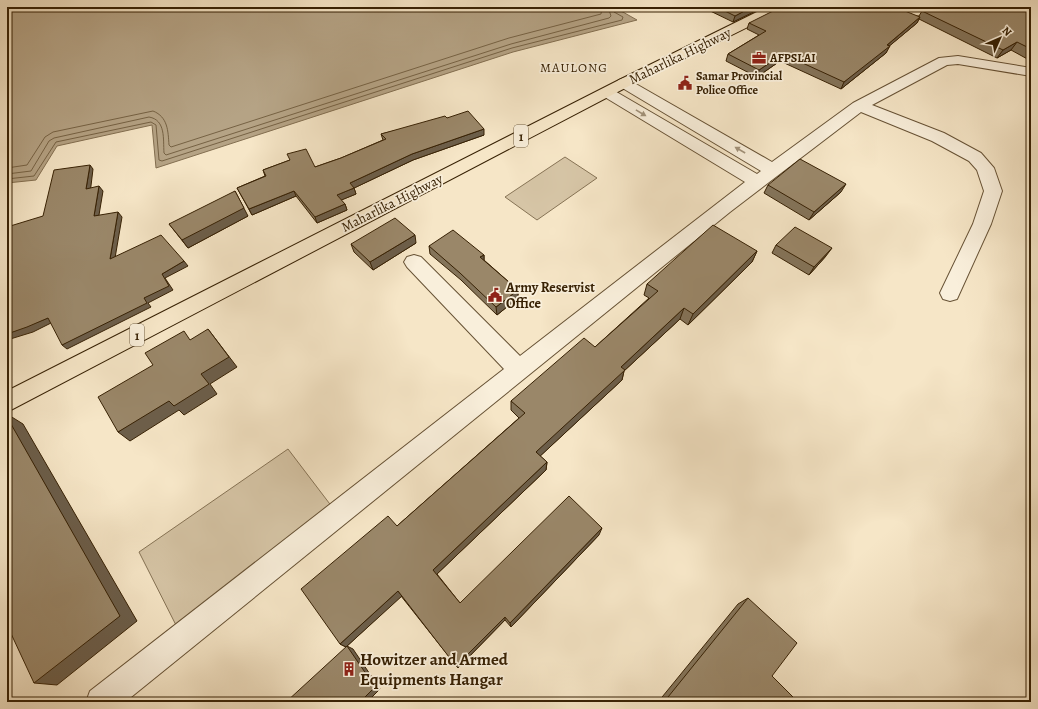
<svg xmlns="http://www.w3.org/2000/svg" width="1038" height="709" font-family="Alegreya,serif">
  <rect width="100%" height="100%" fill="#f6e6c7"/>
  <filter id="stains"><feTurbulence type="fractalNoise" baseFrequency=".005" numOctaves="4"/><feColorMatrix values="0 0 0 0 .2 0 0 0 0 .09 0 0 0 0 .02 0 0 0 .5 -.17"/></filter>
  <radialGradient id="worn" r=".72"><stop offset=".6" stop-color="#630" stop-opacity="0"/><stop offset="1" stop-color="#630" stop-opacity=".3"/></radialGradient>
  <path fill="#d6c5a6" stroke="#867355" d="M565 157 597 178 537 220 505 197Z
    M288 449 339 516 182 637 139 552Z"/>
  <path fill="#b5a385" stroke="#836f51" d="M7 7H614L637 20 513 52 156 168 152 125 57 146 36 180 7 183Z"/>
  <g fill="none" stroke-linecap="round" stroke-linejoin="round">
    <path stroke="#766244" stroke-width="1" d="M7 168 27 165 45 137 53 132 153 111C168 117 168 131 169 145L171 147 509 38 601 14 602 7
      M7 174 31 171 49 141 54 138 149 117C166 120 163 139 164 153L166 155 511 44 609 18 611 16 608 7
      M7 179 34 176 56 142 151 122 156 125 159 160 162 161 512 48 622 20 623 17 614 12 613 7"/>
    <defs>
      <path id="minor" d="M958 56 1031 68V76L958 64 947 65 872 105 944 133 981 153 994 168 1002 191 991 224 957 299 950 301 943 299 940 293 973 224 984 191 977 170 969 161 932 141 861 112 730 212 125 702H86L90 691 504 369 407 267 404 262 407 257 414 255 421 257 520 356 745 182 603 96 600 93 603 90 608 88 613 90 757 174 761 171 619 86 616 83 619 80 624 78 629 80 772 162 853 103 939 58Z"/>
      <path id="highway" d="M767 7H784L782 10 629 86 7 412V391L619 80Z"/>
    </defs>
    <use href="#minor" stroke="#675235" stroke-width="2"/>
    <use href="#highway" stroke="#372104" stroke-width="2"/>
    <use href="#minor" fill="#f9efdb" fill-rule="evenodd"/>
    <use href="#highway" fill="#f6e6c7" fill-rule="evenodd"/>
  </g>
  <path fill="#84745a" stroke="#372104" d="M702 7H764L733 22Z
    M1031 7V61L1011 50 997 58 919 19 917 23 889 46 886 53 841 89 780 61 757 77 726 61 728 54 759 35 747 29 749 23 919 16 922 11Z
    M447 118 484 135 413 160 354 188 356 194 341 200 345 204 347 210 317 223 296 196 252 215 237 188 265 176 263 170 290 160 315 167 341 158 383 140 381 134Z
    M768 185 841 192 809 220 764 193Z
    M248 216 188 248 169 224Z
    M416 243 373 270 354 252 351 244Z
    M776 245 826 256 809 275 772 253Z
    M429 246 484 255V260L518 290V298L497 315 461 280 430 254Z
    M757 251 752 262 688 325 680 319 624 371 622 380 540 456 547 462 546 470 437 574 460 603 599 535 511 627 505 620 458 668 401 596 346 647 340 644 397 526 519 418 511 410V401L595 347 649 298 644 295 647 284Z
    M748 598 772 676 798 702H658L738 604Z"/>
  <path fill="#6c5e4a" stroke="#372104" d="M752 7H764L733 22 735 16Z
    M920 17 917 23 887 48 890 46 886 53 841 89 844 82Z
    M1017 42 1011 50 997 58 1003 50Z
    M783 54 780 61 757 77 759 70Z
    M484 129V135L413 160 352 189 350 183 412 154Z
    M90 165 93 169 90 194 86 189Z
    M846 184 841 192 809 220 814 212Z
    M99 186 103 191 98 221 94 216Z
    M354 188 356 194 339 201 337 195Z
    M235 191 248 216 188 248 182 240Z
    M294 191 296 196 252 215 249 209Z
    M345 204 347 210 317 223 315 217Z
    M118 212 122 217 114 264 110 259Z
    M415 235 416 243 373 270 370 262Z
    M832 248 826 256 809 275 814 267Z
    M757 251 752 262 688 325 693 314Z
    M484 255V263L480 257Z
    M184 261 188 266 165 278 173 290 148 303 151 307 67 349 62 345 144 298 162 274Z
    M518 290V298L497 315 496 307Z
    M684 308 680 319 624 371 622 380 536 460V452L621 367Z
    M48 318 53 322 33 332 7 340V334Z
    M208 329 237 367 210 384 217 394 184 415 179 410 130 441 118 432 201 374Z
    M7 414 23 424 137 621 57 685 34 683Z
    M547 462 546 470 436 575 433 570Z
    M602 528 599 535 511 627 510 623Z
    M398 591 402 596 346 647 340 644Z
    M505 617V620L458 668 456 666Z
    M347 646 353 649 380 689 367 702H360Z"/>
  <path fill="#9a8769" stroke="#372104" d="M717 7H752L735 16Z
    M781 7H895L920 17 887 45 890 46 844 82 783 54 759 70 728 54 766 31 749 23Z
    M927 7H1031V49L1017 42 1003 50 922 11Z
    M468 111 484 129 412 154 350 183 354 188 337 195 345 204 315 217 294 191 249 209 237 188 266 176 263 170 290 160 287 154 306 149 315 167 341 158 386 139 381 134 445 116 447 118Z
    M800 159 846 184 814 212 768 185Z
    M90 165 86 189 99 186 94 216 118 212 110 259 161 235 184 261 162 274 169 286 144 298 147 303 62 345 48 318 27 327 7 334V227L43 216 54 170Z
    M235 191 244 208 182 240 169 224Z
    M395 218 415 235 370 262 351 244Z
    M713 225 757 251 693 314 684 308 621 367 625 370 536 452 547 462 433 570 460 603 569 496 602 528 510 623 505 617 456 666 398 591 340 644 301 589 388 516 397 526 525 413 511 401 584 338 595 347 658 291 647 284Z
    M795 227 832 248 814 267 776 245Z
    M453 230 484 255 480 257 518 290 496 307 460 273 429 246Z
    M208 329 229 357 201 374 209 384 174 406 169 401 118 432 98 397 153 365 145 353 184 331 190 340Z
    M7 417 120 616 34 683 7 625Z
    M748 598 797 643 772 676 798 702H664Z
    M347 646 375 687 360 702H286Z"/>
  <defs><path id="oneway-solid" d="M-6-.8H1V-3.2L6.5 0L1 3.2V.8H-6Z"/></defs>
  <g fill="#a2927a">
    <use href="#oneway-solid" transform="translate(641 113) rotate(31)"/>
    <use href="#oneway-solid" transform="translate(740 150) rotate(-150)"/>
  </g>
  <defs>
    <symbol id="office-bare" viewBox="-9 -9 18 18"><path d="M-6-3h4V-5.5h4V-3h4V5H-6ZM-1-4.5V-3h2v-1.5ZM-6 0V1H6V0Z" fill="#8f2418" stroke="#f9efdb" stroke-width="2.5" paint-order="stroke"/></symbol>
    <symbol id="civic-bare" viewBox="-9 -9 18 18"><path d="M-.6-6.5H3V-4.5H.6V-3L4-1V1h2V6H-6V1h2V-1L-.6-3ZM-1.2 2.5V6h2.4V2.5Z" fill="#8f2418" stroke="#f9efdb" stroke-width="2.5" paint-order="stroke"/></symbol>
    <symbol id="building-bare" viewBox="-9 -9 18 18"><path d="M-4-6H4V6H1V3H-1V6H-4ZM-2.5-4.3h1.7v1.8h-1.7ZM.8-4.3h1.7v1.8H.8ZM-2.5-1h1.7V.8h-1.7ZM.8-1h1.7V.8H.8Z" fill="#8f2418" stroke="#f9efdb" stroke-width="2.5" paint-order="stroke"/></symbol>
  </defs>
  <g fill-rule="evenodd">
    <use href="#office-bare" x="749" y="48" width="20" height="20"/>
    <use href="#civic-bare" x="675" y="73" width="20" height="20"/>
    <use href="#civic-bare" x="485" y="285" width="20" height="20"/>
    <use href="#building-bare" x="339" y="659" width="20" height="20"/>
  </g>
  <g text-anchor="middle" dominant-baseline="central" stroke-width="3.5" stroke-linejoin="round" paint-order="stroke">
    <g font-size="12" font-weight="bold" fill="#372104" stroke="#f9efdb" text-anchor="start">
      <text x="770" y="58">AFPSLAI</text>
      <text x="696" y="76">Samar Provincial<tspan x="696" dy="14">Police Office</tspan></text>
    </g>
    <g font-size="13" letter-spacing="1" fill="#372104" stroke="#f9efdb">
      <text x="574" y="67">MAULONG</text>
    </g>
    <g fill="#f9efdb" stroke="#715f44" stroke-width="1">
      <rect x="514" y="125" width="14" height="22" rx="3"/>
      <rect x="130" y="324" width="14" height="22" rx="3"/>
    </g>
    <g font-size="13" font-weight="bold" fill="#372104">
      <text x="521" y="136">1</text>
      <text x="137" y="335">1</text>
    </g>
    <g font-size="14" fill="#372104" stroke="#f9efdb">
      <text transform="translate(680 56) rotate(-26)">Maharlika Highway</text>
      <text transform="translate(392 203) rotate(-27)">Maharlika Highway</text>
    </g>
    <g font-size="14" font-weight="bold" fill="#372104" stroke="#f9efdb" text-anchor="start">
      <text x="506" y="287">Army Reservist<tspan x="506" dy="16">Office</tspan></text>
    </g>
    <g font-size="17" font-weight="bold" fill="#372104" stroke="#f9efdb" text-anchor="start">
      <text x="360" y="659">Howitzer and Armed<tspan x="360" dy="20">Equipments Hangar</tspan></text>
    </g>
  </g>
  <rect width="1038" height="709" fill="none" stroke="#f6e6c7" stroke-width="24"/>
  <rect x="8" y="8" width="1022" height="693" fill="none" stroke="#372104" stroke-width="2"/>
  <rect x="12" y="12" width="1014" height="685" fill="none" stroke="#372104"/>
  <g transform="translate(1000 38) rotate(45)" stroke="#f9efdb" stroke-width="3" paint-order="stroke">
  <path d="M0-3L7 15L0 10L-7 15Z" fill="#372104"/>
  <text y="-6" font-size="11" font-weight="bold" text-anchor="middle" fill="#372104">N</text>
  </g>
  <rect width="100%" height="100%" filter="url(#stains)"/>
  <rect width="100%" height="100%" fill="url(#worn)"/>
</svg>
